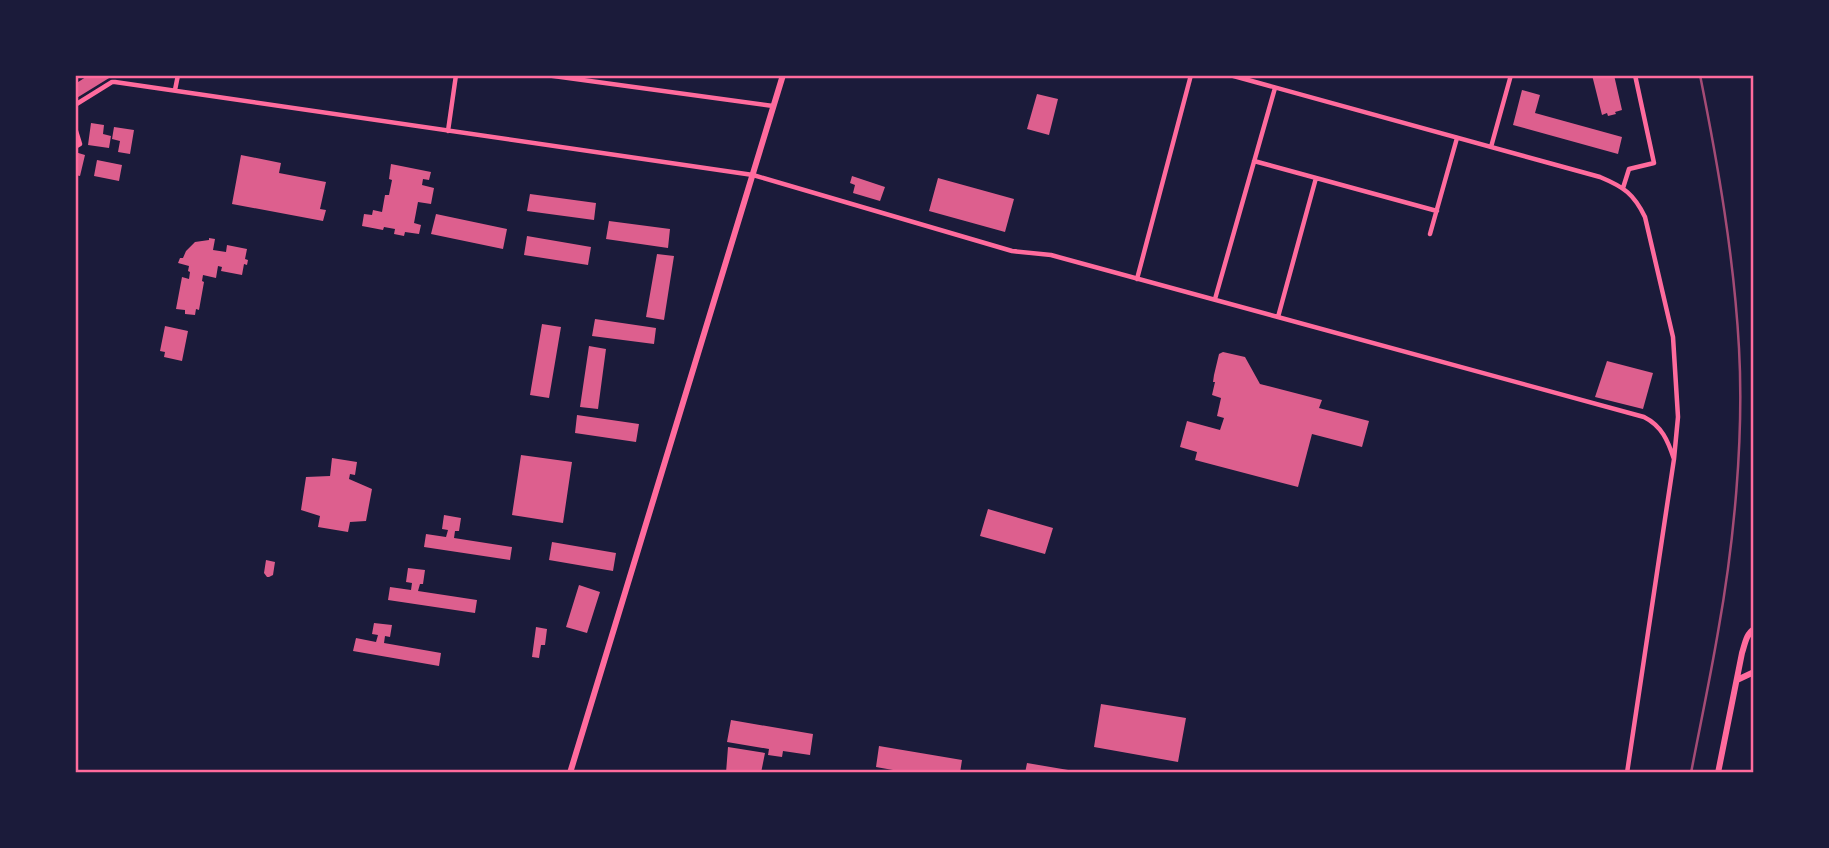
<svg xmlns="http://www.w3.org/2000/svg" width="1829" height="848" font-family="Montserrat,sans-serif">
  <rect width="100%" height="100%" fill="#1b1b3a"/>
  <path fill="#dd5f8e" d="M89 75H114L75 99V84Z
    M1592 75H1614L1622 110 1615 112 1616 114 1608 116 1607 113 1602 115Z
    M1522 90 1540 95 1535 113 1622 137 1618 154 1513 125Z
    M1037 94 1058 99 1049 135 1027 129Z
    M91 123 104 125 103 134 111 136 109 148 88 145Z
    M114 127 134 130 130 154 118 152 120 141 112 139Z
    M75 152 85 155 80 176 75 175Z
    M241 155 281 163 279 173 326 182 320 209 326 210 323 221 232 204Z
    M97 160 122 165 119 181 94 176Z
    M391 164 431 172 429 180 423 179 422 185 434 188 431 204 418 202 414 223 421 225 419 234 405 232 404 236 394 234 395 229 384 227 383 230 362 226 364 214 372 215 373 210 382 212 385 195H389L392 180 389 179Z
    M852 176 885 187 880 201 853 193 855 185 850 183Z
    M938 178 1014 199 1005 232 929 211Z
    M530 194 596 203 594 220 527 211Z
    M436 214 507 229 503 249 431 234Z
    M609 221 670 229 668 248 606 239Z
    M527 236 591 247 588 265 524 255Z
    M209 238 215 239 213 250 226 252 227 245 247 249 245 259 248 260 247 265 244 264 242 275 221 271 222 267 218 266 216 278 203 275 202 281 204 282 199 310 196 309 195 315 185 314V310L176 309 182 277 189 279 190 272 188 271 189 266 178 263 180 258H183L186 251 195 242 209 240Z
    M657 254 674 256 664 320 646 317Z
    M595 319 656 328 654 344 592 336Z
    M542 324 561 327 549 398 530 395Z
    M165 326 188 331 182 361 164 357 165 352 160 351Z
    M589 346 606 349 598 409 580 407Z
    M1223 352 1245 357 1260 384 1322 400 1319 408 1369 421 1362 447 1312 434 1298 487 1195 460 1197 452 1180 447 1187 421 1220 430 1224 418 1217 416 1221 398 1212 395 1215 382H1213L1214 375 1219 354Z
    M1607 361 1653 373 1643 409 1595 397Z
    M577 415 639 424 636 442 575 433Z
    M521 455 572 462 563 523 512 515Z
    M332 458 357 462 355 475 350 474 349 479 372 489 366 521 350 522 348 532 318 527 320 516 301 510 306 477 330 476Z
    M988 509 1053 528 1045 554 980 536Z
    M444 515 461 518 459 531H455L454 538 512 547 510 560 424 547 426 534 446 537 448 530 442 529Z
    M552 542 616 553 613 571 549 560Z
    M266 560 275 562 273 575 269 577H267L264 573Z
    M408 568 425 570 423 584H420L418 591 477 600 475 613 388 600 390 587 411 590 412 583 406 582Z
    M579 585 600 592 587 633 566 627Z
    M374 623 392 625 390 637 385 636 384 643 441 653 439 666 353 651 356 638 376 642 378 635 372 634Z
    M536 627 547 629 545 645H541L539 658 532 657Z
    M1101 704 1186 718 1178 762 1094 747Z
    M731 720 813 734 810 755 783 751 782 757 768 755 769 749 727 742Z
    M879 746 962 760 960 773H910L876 767Z
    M728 747 765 753 761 773 741 770V773H726Z
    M1027 763 1074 771V773H1025Z"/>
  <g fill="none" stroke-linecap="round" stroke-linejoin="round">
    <path stroke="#ff6b9d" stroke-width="4.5" d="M546 75 773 106
      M1230 75 1600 177C1624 187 1634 194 1645 217L1673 337 1678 417 1674 459 1627 773
      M175 90 178 75
      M75 105 112 82H115L753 175 1012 251 1051 255 1644 417C1662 426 1668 441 1674 459
      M75 128 80 144 75 147
      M448 131 456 75
      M1491 147 1511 75
      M1254 161 1437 211
      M1623 188 1629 169 1654 163 1635 75
      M1430 234 1457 138
      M1137 279 1191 75
      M1215 299 1275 88
      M1278 317 1316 178"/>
    <path stroke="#ff6b9d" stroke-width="6" d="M1737 680 1754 672
      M570 773 783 75
      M1718 773 1742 653C1745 644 1746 634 1754 629"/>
    <path stroke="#a44b75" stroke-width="2.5" d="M1691 773C1700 726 1710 679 1718 632 1734 543 1744 438 1739 348 1734 257 1718 165 1700 75"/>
  </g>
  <rect width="1829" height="848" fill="none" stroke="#1b1b3a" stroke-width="154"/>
  <rect x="77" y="77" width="1675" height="694" fill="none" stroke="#ff6b9d" stroke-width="2.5"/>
</svg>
